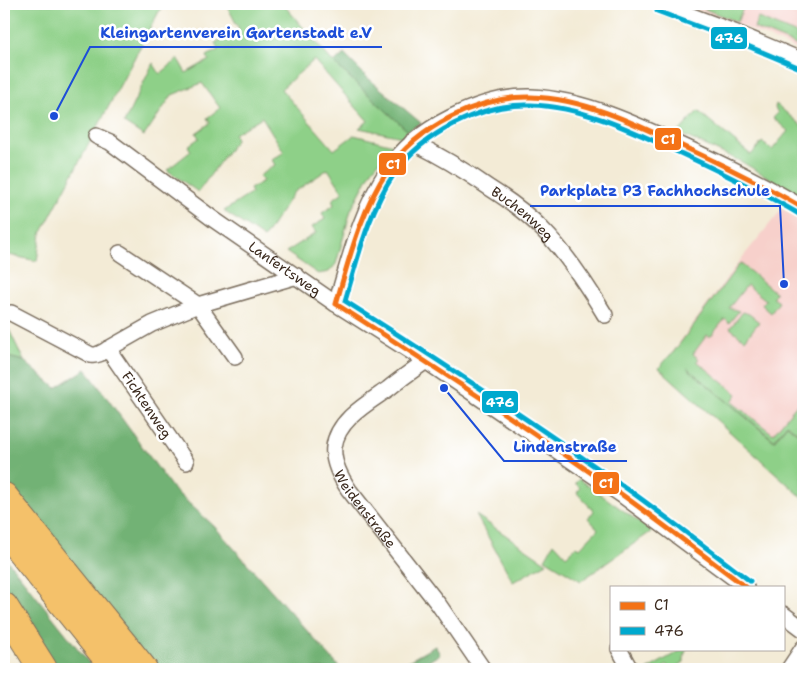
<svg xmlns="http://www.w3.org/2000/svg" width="807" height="673" font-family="'Shantell Sans',sans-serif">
  <rect width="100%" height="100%" fill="#fff"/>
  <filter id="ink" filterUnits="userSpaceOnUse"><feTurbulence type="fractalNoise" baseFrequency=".02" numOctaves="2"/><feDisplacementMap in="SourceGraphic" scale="10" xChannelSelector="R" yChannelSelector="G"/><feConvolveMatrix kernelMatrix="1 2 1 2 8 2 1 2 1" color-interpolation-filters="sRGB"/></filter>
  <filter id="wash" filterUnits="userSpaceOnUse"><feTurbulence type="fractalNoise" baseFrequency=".0096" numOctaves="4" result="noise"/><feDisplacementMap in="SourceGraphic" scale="20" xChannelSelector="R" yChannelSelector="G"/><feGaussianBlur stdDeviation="1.12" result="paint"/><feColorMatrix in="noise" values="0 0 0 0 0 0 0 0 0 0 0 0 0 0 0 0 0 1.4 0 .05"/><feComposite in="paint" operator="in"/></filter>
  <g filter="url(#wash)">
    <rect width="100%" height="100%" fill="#f3ebd6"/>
    <path fill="#f7d0cb" d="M682 4H803V52L736 24Z
      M782 209 803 223V438L787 425 775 441 671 354 737 264Z"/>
    <path fill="#8ed088" stroke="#647d53" d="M4 4H163L41 234 37 261 4 254Z
      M226 4H283L332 61 408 131 402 137 359 128 368 121 314 60 281 89 334 150 354 135 393 145 372 170 351 210 336 264 329 272 318 274 286 252 316 233 312 227 325 219 322 213 334 205 332 200 343 192 328 169 293 193 264 238 224 211 252 193 250 189 263 181 259 176 275 165 272 160 284 152 262 117 234 134 236 140 198 192 167 170 191 151 188 146 199 138 196 133 210 123 207 118 220 108 202 83 172 95 144 136 124 123 153 63 160 74 178 59 186 73 209 60 207 56 218 50 215 43 239 29Z
      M692 4H745L737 22Z
      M758 18 797 34 796 39 803 43V48L754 28Z
      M776 104 803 127V198L742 162 678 133 698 111 751 155 762 142 772 150 788 131 773 118 778 113 775 108Z
      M740 263 776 293 772 297 779 302 771 313 762 305 766 300 747 285 729 308 739 311 729 323 725 319 710 337 707 335 693 354 699 359 697 361 737 394 732 402 773 434 800 401 803 403V437L787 424 774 440 687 368 774 441 787 425 803 438V498L659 368 671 354H672Z
      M743 312 749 314 759 322 745 340 730 328Z
      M4 319 24 361 4 356Z
      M579 479 652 531 581 581 545 559 554 543 566 556 577 546 580 548 598 529 588 518 594 511 577 493 580 488 575 483Z
      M476 515 547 563 513 582Z
      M683 649H686V651L684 655V662L674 669H670L667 665 662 669H648Z"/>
    <path fill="#72b274" stroke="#566e49" d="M344 54 368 78 421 123 408 131 334 63Z
      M4 356 24 361 56 388 86 369 173 489 214 526 341 669H156L150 664 4 481Z
      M4 556 94 669H57L4 585Z
      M435 646 440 654 417 669H394Z"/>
  </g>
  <g filter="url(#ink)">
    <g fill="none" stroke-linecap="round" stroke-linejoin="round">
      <defs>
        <g id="street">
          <path d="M660 4 734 32 803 61"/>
          <path id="s1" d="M96 136 110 142 213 219 336 304 426 361 622 495 746 587"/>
          <path id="s2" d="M412 142C439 155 464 170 488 187 507 199 526 212 542 229 567 254 587 285 605 315"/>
          <path d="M120 253 198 305 235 357"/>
          <path d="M336 304C350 258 361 210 388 170 415 128 481 96 531 97 584 99 642 127 689 149 728 167 767 186 803 208"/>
          <path d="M11 313 91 355C98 356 103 352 108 349"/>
          <path id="s3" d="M426 361C413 370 400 379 388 389 368 403 337 420 334 447 332 462 341 478 349 490L439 605 483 669"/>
          <path d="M186 462 108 349 152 324 198 305 297 276"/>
          <path d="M783 614 803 629"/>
          <path d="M619 649 630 669"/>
          <path d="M789 669 803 648"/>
        </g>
        <path id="highway" d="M4 497 143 669
          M4 530 116 669
          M4 607 43 669"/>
      </defs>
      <use href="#street" stroke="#7b6e5e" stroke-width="18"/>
      <use href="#highway" stroke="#7b6e5e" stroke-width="30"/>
      <use href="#street" stroke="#fff" stroke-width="15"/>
      <use href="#highway" stroke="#f4c16a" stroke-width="28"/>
      <defs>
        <path id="bus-1" d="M336 304C349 259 361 210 388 170 417 127 479 96 531 97 583 98 636 124 682 146 723 165 764 185 803 208
          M336 304C432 365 528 428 621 494 663 524 704 556 746 587"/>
        <path id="bus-2" d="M657 11 731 39 800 68
          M750 581C709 550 668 518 626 488 534 423 440 361 345 301 358 258 368 212 394 174 422 134 481 103 531 105 581 106 633 131 678 152 719 171 760 191 799 214"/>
      </defs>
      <use href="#bus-1" stroke="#fff" stroke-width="9"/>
      <use href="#bus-2" stroke="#fff" stroke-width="9"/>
      <use href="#bus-1" stroke="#f47216" stroke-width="5"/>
      <use href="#bus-2" stroke="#00a9ce" stroke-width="5"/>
    </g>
  </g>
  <g text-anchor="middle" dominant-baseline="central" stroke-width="5" stroke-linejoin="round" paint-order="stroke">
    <g font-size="14" fill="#3b2a1e" stroke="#fff">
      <text stroke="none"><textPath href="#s2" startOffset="132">Buchenweg</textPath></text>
      <text stroke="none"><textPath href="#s1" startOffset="231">Lanfertsweg</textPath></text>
      <text transform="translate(147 405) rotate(56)">Fichtenweg</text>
      <text stroke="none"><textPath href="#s3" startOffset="200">Weidenstraße</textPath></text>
    </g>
  </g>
  <path fill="none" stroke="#1d4ed8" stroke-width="2" d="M54 116L90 47H382M784 284L780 206H530M444 388L504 461H627"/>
  <g fill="#1d4ed8" stroke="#fff" stroke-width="2">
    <circle cx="54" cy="116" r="5"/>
    <circle cx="784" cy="284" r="5"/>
    <circle cx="444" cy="388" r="5"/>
  </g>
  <g font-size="15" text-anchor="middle" font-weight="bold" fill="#1d4ed8" stroke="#fff" stroke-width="5" stroke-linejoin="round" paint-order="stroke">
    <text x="236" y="38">Kleingartenverein Gartenstadt e.V</text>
    <text x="655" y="196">Parkplatz P3 Fachhochschule</text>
    <text x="565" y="452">Lindenstraße</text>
  </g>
  <g stroke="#fff" stroke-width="2">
    <rect x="710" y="26" width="38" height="24" rx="5" fill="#00a9ce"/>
    <rect x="654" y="127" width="28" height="24" rx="5" fill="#f47216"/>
    <rect x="378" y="152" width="29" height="24" rx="5" fill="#f47216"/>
    <rect x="481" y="390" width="38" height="24" rx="5" fill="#00a9ce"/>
    <rect x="592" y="471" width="28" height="24" rx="5" fill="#f47216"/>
  </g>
  <g font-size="14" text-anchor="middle" font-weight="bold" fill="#fff">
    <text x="729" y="43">476</text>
    <text x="668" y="144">C1</text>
    <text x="393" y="169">C1</text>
    <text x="500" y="407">476</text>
    <text x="606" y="488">C1</text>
  </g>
  <rect width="807" height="673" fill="none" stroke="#fff" stroke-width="20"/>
  <rect x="610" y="586" width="175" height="65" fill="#ffffff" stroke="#b1aaa5"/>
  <rect x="620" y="602" width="25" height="8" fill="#f47216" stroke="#b1aaa5"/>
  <text x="654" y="610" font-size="15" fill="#3b2a1e">C1</text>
  <rect x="620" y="627" width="25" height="8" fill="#00a9ce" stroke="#b1aaa5"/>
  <text x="654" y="636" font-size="15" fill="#3b2a1e">476</text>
</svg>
